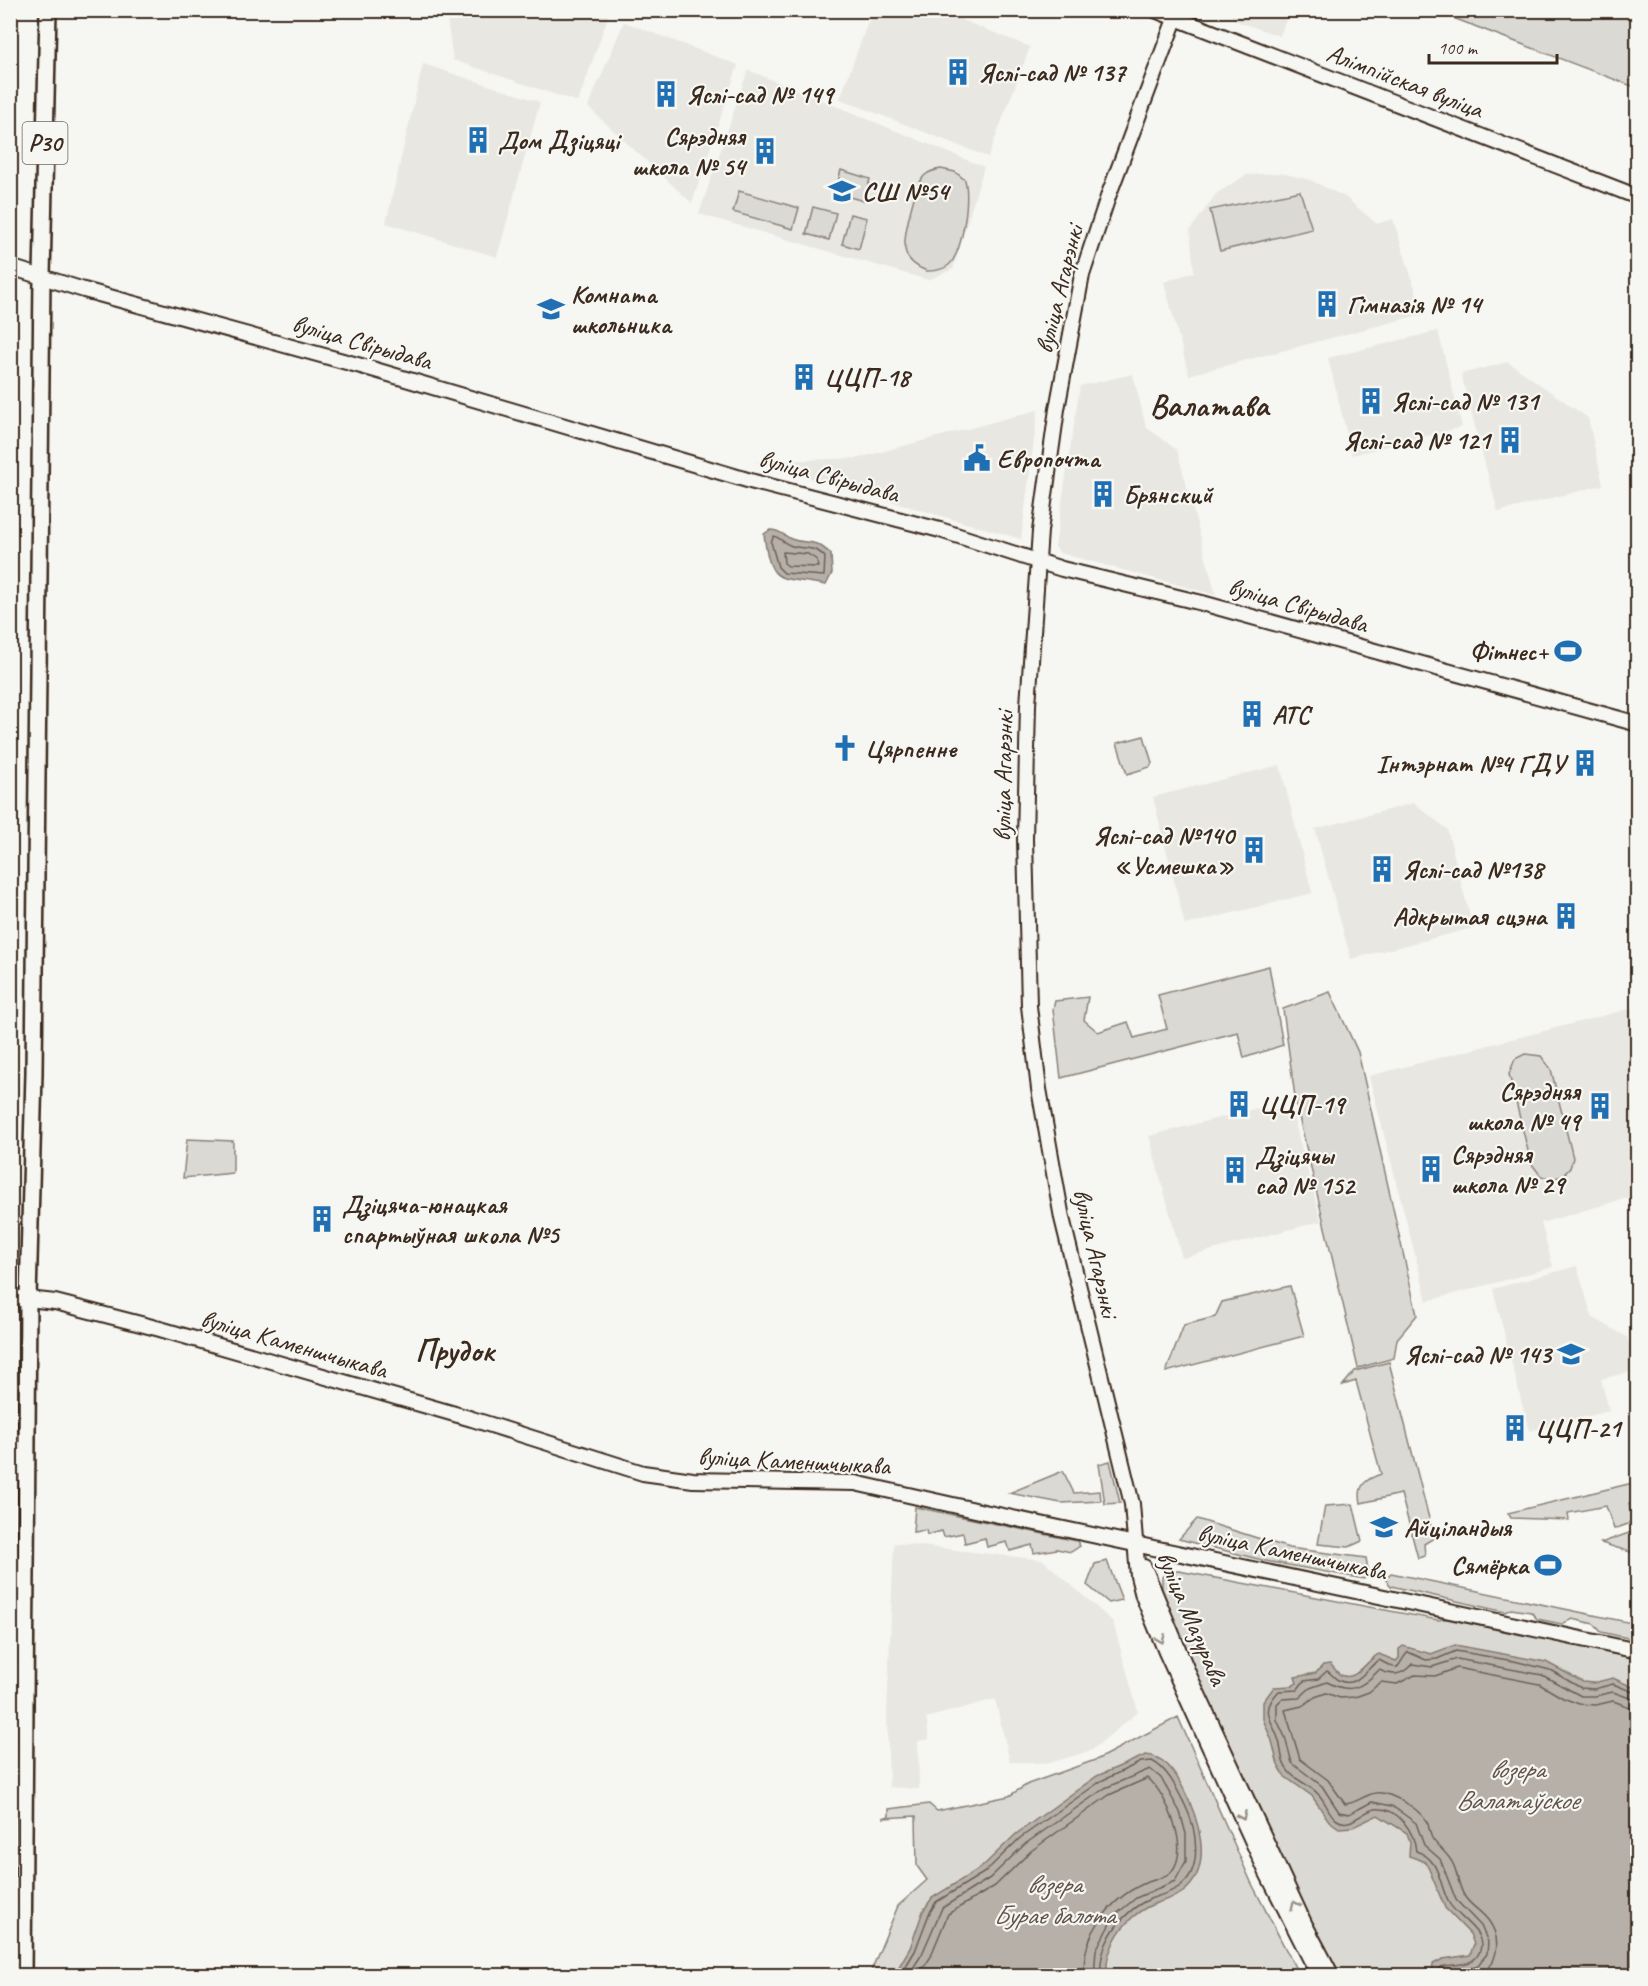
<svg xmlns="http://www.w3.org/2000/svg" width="1648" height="1986" font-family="Caveat,sans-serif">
  <rect width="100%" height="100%" fill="#f6f6f2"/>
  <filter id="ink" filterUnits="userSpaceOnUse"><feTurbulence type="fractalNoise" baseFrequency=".0167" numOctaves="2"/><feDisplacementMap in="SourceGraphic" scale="12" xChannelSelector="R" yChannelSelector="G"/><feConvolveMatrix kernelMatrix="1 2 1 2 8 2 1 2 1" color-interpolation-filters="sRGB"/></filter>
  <g filter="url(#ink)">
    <path fill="#e8e7e2" d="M446 11V10L610 11 578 102 453 60Z
      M872 11H939L1030 47 988 157 840 99Z
      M1228 11H1289L1280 36 1236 21Z
      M624 22 738 65 692 203 588 107Z
      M423 64 540 102 497 257 386 223Z
      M748 70 984 167 953 269 928 280 699 214Z
      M1281 173 1310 180 1345 197 1377 224 1393 219 1423 314 1189 375 1164 282 1194 272 1190 230 1217 193 1246 175Z
      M1438 331 1462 427 1352 455 1328 358Z
      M1508 362 1588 418 1603 485 1498 512 1461 374Z
      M1133 374 1146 427 1177 450 1216 595 1060 553 1055 547 1080 386Z
      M1038 410 1021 539 755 462 859 458Z
      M1280 765 1312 893 1185 925 1153 797Z
      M1414 803 1447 829 1473 928 1351 959 1315 829Z
      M1637 1007V1195L1541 1223 1553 1267 1427 1301 1369 1076Z
      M1258 1108 1292 1112 1321 1221 1182 1258 1149 1136Z
      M1577 1266 1592 1317 1627 1337 1637 1370 1601 1379 1609 1411 1529 1431 1493 1289Z
      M894 1543 1043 1560 1113 1622 1138 1712 1092 1750 1050 1763 1010 1762 995 1699 926 1718 929 1739 918 1741 919 1789 889 1787 887 1716Z"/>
    <path fill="#dad9d3" stroke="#8a8278" stroke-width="1.5" d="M1435 11H1637V88Z
      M941 169 955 172 965 180C970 199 963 244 953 260 948 269 936 271 927 271 919 268 909 262 906 253 901 241 915 186 924 176 929 171 935 170 941 169Z
      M841 170 870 179 864 201 835 193Z
      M739 191 799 208 793 229 733 212Z
      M1300 191 1312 229 1220 251 1210 210Z
      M813 207 836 213 829 240 806 234Z
      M850 214 867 218 859 249 842 244Z
      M1144 736 1152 763 1150 767 1127 774 1117 743Z
      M1269 966 1283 1045 1244 1058 1238 1032 1061 1078 1053 1009 1055 1001 1088 997 1084 1020 1098 1032 1128 1022 1134 1038 1167 1029 1158 995Z
      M1330 992 1358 1052 1417 1315 1397 1339 1394 1358 1358 1368 1296 1104 1283 1009Z
      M1525 1054 1541 1056 1551 1069 1573 1158 1570 1168 1562 1176 1552 1179 1541 1176 1531 1163 1509 1074 1515 1059Z
      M187 1139 233 1141V1173L183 1178Z
      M1290 1286 1304 1336 1166 1372 1184 1325 1215 1317 1222 1302Z
      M1389 1362 1434 1538 1424 1544 1425 1556 1418 1558 1401 1494 1361 1503C1357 1485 1366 1479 1381 1474L1356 1381 1343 1385 1355 1371Z
      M1110 1461 1120 1503 1105 1504 1099 1464Z
      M1063 1471 1074 1493 1100 1491 1101 1501 1061 1503 1009 1493Z
      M1637 1482V1501L1629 1504 1632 1519 1628 1524 1614 1529 1606 1506 1568 1513 1569 1520 1511 1518 1508 1513Z
      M1353 1504 1362 1541 1349 1547 1318 1544 1325 1506Z
      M915 1507 1077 1541 1080 1546 1071 1552 1057 1549 1034 1553 1032 1545 1010 1551 1007 1542 987 1547 985 1538 965 1543 963 1533 944 1537 942 1531 927 1535 926 1530 913 1532Z
      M1197 1519 1289 1548 1366 1558 1368 1570 1364 1579 1266 1561 1179 1539Z
      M1637 1530V1554L1601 1543Z
      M1107 1561 1122 1600 1109 1603 1087 1585 1095 1564Z
      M1179 1571 1438 1620 1450 1618 1637 1659V1975H1336L1228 1746 1162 1594V1577L1167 1572Z
      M1391 1573 1637 1624V1640L1601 1632 1594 1624 1572 1619 1562 1624 1537 1619 1531 1612 1511 1609 1505 1612 1391 1586 1385 1579Z
      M1178 1717 1251 1882 1299 1975 869 1976 898 1906 927 1880 917 1866 916 1816 883 1818 889 1816V1809L929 1804 937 1811 1009 1796 1028 1784 1098 1759Z"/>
    <path fill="#b6b0a9" stroke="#857a71" stroke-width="1.5" d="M770 530C780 530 783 535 791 539 809 546 811 536 831 554L832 573 826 585C782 575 770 590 764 534Z
      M1455 1645 1546 1662 1583 1682 1593 1683 1613 1678 1637 1689V1975H1431L1433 1964 1443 1959 1470 1955 1474 1944 1470 1934 1445 1908 1426 1862 1409 1856 1410 1842 1407 1833 1378 1815 1353 1827 1339 1828 1329 1821 1312 1796 1284 1776 1278 1765 1272 1741 1263 1719V1702L1274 1687 1292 1686 1297 1683 1295 1677 1316 1673 1323 1665 1330 1664C1334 1667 1337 1673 1341 1675 1356 1683 1368 1658 1379 1654L1396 1661 1399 1658V1649L1403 1646 1431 1654Z
      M1146 1755C1164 1756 1174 1771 1182 1786 1197 1814 1216 1867 1183 1892 1175 1898 1163 1900 1154 1904 1134 1912 1118 1929 1111 1949 1107 1958 1105 1966 1109 1975H894L910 1948 923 1911 932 1898 982 1867 1016 1834 1097 1776Z"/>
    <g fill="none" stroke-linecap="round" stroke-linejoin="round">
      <path stroke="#6c6056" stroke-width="1.5" d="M774 536C780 538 785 544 792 546 806 550 814 545 825 557L824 576 784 573 778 567 771 542Z
        M783 552 808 554 817 560 818 567 788 566 784 563Z
        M900 1976 915 1951 929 1914 936 1902 985 1872 1020 1838 1101 1781 1141 1762 1152 1761C1168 1769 1177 1789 1185 1805 1196 1827 1204 1869 1180 1886 1171 1893 1160 1895 1150 1899 1131 1907 1114 1925 1106 1944 1102 1954 1099 1965 1102 1976
        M908 1976 922 1954 942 1908 990 1878 1025 1844 1105 1788 1150 1769 1161 1778 1180 1812 1186 1834V1861L1175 1881 1136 1898 1114 1916 1096 1950 1094 1976
        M918 1976 930 1958 948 1914 995 1886 1031 1851 1109 1795 1148 1778C1167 1795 1190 1848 1172 1871 1166 1878 1152 1880 1143 1884 1110 1899 1079 1938 1085 1976
        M1436 1976 1440 1967C1453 1963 1472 1968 1479 1953 1489 1932 1458 1919 1449 1903 1438 1883 1441 1859 1416 1851 1414 1831 1398 1807 1375 1809 1362 1811 1351 1829 1337 1820 1328 1814 1326 1801 1318 1794 1310 1785 1297 1781 1289 1772 1281 1763 1282 1752 1279 1741 1272 1719 1259 1712 1279 1691L1297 1690 1304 1681 1318 1679 1327 1671C1331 1673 1334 1678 1338 1680 1357 1690 1367 1667 1379 1660 1403 1673 1394 1668 1408 1652L1426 1660 1437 1659 1456 1651 1514 1661 1550 1670 1581 1688 1594 1689 1613 1684 1638 1694
        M1444 1976 1446 1973 1464 1971 1478 1965 1487 1954 1488 1942 1481 1926 1456 1900 1440 1859 1424 1845 1416 1823 1392 1806 1372 1802 1349 1814 1339 1812 1322 1786 1292 1763 1285 1737 1277 1720V1704L1282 1699 1299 1698 1310 1688 1327 1682C1350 1694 1361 1689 1379 1670 1393 1676 1402 1676 1412 1664L1432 1667 1457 1659 1542 1675 1581 1696H1595L1613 1692 1638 1701
        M1479 1976C1499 1964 1502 1938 1488 1920 1481 1911 1471 1906 1465 1897 1459 1888 1458 1876 1454 1866 1448 1852 1437 1847 1432 1838 1430 1834 1429 1828 1428 1824 1421 1811 1405 1801 1392 1796 1369 1786 1362 1803 1345 1804L1328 1780 1300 1759 1285 1710 1302 1706 1315 1697 1326 1693 1340 1698 1355 1697 1369 1692 1381 1682 1397 1684 1415 1675 1435 1676 1457 1668 1539 1684 1563 1698 1579 1704 1596 1705 1613 1701 1638 1710"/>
      <defs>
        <path id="secondary" d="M1155 10 1638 197
          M1175 19 1109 194 1082 275 1057 409 1040 531 1028 705 1025 839 1029 1006 1039 1089 1062 1218 1132 1504 1138 1576 1143 1596 1166 1652 1267 1873 1319 1976
          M10 267 84 290 372 369 754 482 940 530 1062 569 1202 603 1638 724
          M28 1299 55 1302 160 1329 472 1419 643 1473 693 1480 855 1483 984 1512 1638 1651
          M1144 1567 1189 1675 1305 1925 1332 1976"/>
        <path id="primary" d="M10 1298 28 1299
          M23 1976 28 1299 34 1073 42 276 48 10"/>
      </defs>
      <use href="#secondary" stroke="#3b2a1e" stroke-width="18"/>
      <use href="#primary" stroke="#3b2a1e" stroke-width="20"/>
      <use href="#secondary" stroke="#f6f6f2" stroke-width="14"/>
      <use href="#primary" stroke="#f6f6f2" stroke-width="15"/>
    </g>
    <defs><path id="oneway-chevron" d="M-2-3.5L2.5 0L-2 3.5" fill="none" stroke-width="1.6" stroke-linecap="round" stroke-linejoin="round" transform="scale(1.5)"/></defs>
    <g stroke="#989088">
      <use href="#oneway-chevron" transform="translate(1161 1639) rotate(68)"/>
      <use href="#oneway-chevron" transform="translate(1242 1816) rotate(66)"/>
      <use href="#oneway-chevron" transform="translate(1295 1905) rotate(-115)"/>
    </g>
  </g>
  <defs>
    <symbol id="building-bare" viewBox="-9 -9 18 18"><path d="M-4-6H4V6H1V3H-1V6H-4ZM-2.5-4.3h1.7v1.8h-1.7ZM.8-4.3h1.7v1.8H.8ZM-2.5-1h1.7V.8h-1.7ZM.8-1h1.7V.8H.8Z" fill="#1f6fb2" stroke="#f6f6f2" stroke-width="2.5" paint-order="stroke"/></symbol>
    <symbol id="school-bare" viewBox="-9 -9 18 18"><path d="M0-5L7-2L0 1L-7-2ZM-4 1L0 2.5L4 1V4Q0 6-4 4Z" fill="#1f6fb2" stroke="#f6f6f2" stroke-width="2.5" paint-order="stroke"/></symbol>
    <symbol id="civic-bare" viewBox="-9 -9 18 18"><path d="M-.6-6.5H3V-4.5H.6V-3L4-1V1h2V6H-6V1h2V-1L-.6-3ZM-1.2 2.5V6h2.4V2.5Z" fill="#1f6fb2" stroke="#f6f6f2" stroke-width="2.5" paint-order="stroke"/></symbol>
    <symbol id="stadium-bare" viewBox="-9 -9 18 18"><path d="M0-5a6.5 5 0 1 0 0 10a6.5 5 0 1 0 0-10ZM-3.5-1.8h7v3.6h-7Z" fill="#1f6fb2" stroke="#f6f6f2" stroke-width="2.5" paint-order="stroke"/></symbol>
    <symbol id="church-bare" viewBox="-9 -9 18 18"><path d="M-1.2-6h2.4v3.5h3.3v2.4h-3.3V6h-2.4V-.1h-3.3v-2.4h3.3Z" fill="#1f6fb2" stroke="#f6f6f2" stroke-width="2.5" paint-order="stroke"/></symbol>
  </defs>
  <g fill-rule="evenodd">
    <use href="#building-bare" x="939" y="53" width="38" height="38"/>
    <use href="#building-bare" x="647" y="75" width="38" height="38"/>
    <use href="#building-bare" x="459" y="121" width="38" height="38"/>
    <use href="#building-bare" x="746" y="132" width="38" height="38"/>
    <use href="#school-bare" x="823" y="172" width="38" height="38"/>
    <use href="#building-bare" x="1308" y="285" width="38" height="38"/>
    <use href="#school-bare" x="532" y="290" width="38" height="38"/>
    <use href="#building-bare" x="785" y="358" width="38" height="38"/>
    <use href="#building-bare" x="1352" y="382" width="38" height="38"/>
    <use href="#building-bare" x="1491" y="421" width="38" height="38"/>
    <use href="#civic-bare" x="958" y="439" width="38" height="38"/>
    <use href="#building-bare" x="1084" y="475" width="38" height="38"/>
    <use href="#stadium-bare" x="1549" y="632" width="38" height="38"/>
    <use href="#building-bare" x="1233" y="695" width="38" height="38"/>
    <use href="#church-bare" x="826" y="729" width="38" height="38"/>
    <use href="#building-bare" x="1566" y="744" width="38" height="38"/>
    <use href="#building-bare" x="1235" y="831" width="38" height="38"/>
    <use href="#building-bare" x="1363" y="850" width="38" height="38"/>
    <use href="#building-bare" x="1547" y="897" width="38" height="38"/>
    <use href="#building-bare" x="1220" y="1085" width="38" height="38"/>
    <use href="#building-bare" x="1581" y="1087" width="38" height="38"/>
    <use href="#building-bare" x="1412" y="1150" width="38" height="38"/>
    <use href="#building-bare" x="1216" y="1151" width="38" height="38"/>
    <use href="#building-bare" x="303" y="1200" width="38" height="38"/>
    <use href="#school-bare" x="1552" y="1335" width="38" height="38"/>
    <use href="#building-bare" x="1496" y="1409" width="38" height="38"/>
    <use href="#school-bare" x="1365" y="1508" width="38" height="38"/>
    <use href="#stadium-bare" x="1529" y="1546" width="38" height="38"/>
  </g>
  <g text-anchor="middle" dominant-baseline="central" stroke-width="4.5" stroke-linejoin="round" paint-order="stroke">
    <rect fill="#f6f6f2" stroke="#73675e" stroke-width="1.5" x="22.5" y="122" width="45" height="42" rx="4.5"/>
    <g font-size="24" font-weight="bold" fill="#3b2a1e">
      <text x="45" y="143">Р30</text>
    </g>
    <g font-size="26" font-weight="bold" fill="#3b2a1e" stroke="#f6f6f2" text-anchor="start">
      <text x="978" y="72">Яслі-сад № 137</text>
      <text x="686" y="94">Яслі-сад № 149</text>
      <text x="745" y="136" text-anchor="end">Сярэдняя<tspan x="745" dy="30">школа № 54</tspan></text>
      <text x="498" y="140">Дом Дзіцяці</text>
      <text x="862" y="191">СШ №54</text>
      <text x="571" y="294">Комната<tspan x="571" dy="30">школьника</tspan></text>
      <text x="1347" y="304">Гімназія № 14</text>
      <text x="824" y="377">ЦЦП-18</text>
      <text x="1391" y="401">Яслі-сад № 131</text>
      <text x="1490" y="440" text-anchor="end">Яслі-сад № 121</text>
      <text x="997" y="458">Европочта</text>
      <text x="1123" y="494">Брянский</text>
      <text x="1548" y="651" text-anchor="end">Фітнес+</text>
      <text x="1272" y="714">АТС</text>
      <text x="865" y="748">Цярпенне</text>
      <text x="1565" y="763" text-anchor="end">Інтэрнат №4 ГДУ</text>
      <text x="1234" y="835" text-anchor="end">Яслі-сад №140<tspan x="1234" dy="30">«Усмешка»</tspan></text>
      <text x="1402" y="869">Яслі-сад №138</text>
      <text x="1546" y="916" text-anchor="end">Адкрытая сцэна</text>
      <text x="1580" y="1091" text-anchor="end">Сярэдняя<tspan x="1580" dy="30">школа № 49</tspan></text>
      <text x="1259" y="1104">ЦЦП-19</text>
      <text x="1451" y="1154">Сярэдняя<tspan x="1451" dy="30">школа № 29</tspan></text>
      <text x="1255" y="1155">Дзіцячы<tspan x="1255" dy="30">сад № 152</tspan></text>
      <text x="342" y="1204">Дзіцяча-юнацкая<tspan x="342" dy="30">спартыўная школа №5</tspan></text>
      <text x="1551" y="1354" text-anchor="end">Яслі-сад № 143</text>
      <text x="1535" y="1428">ЦЦП-21</text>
      <text x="1404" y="1527">Айціландыя</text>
      <text x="1528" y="1565" text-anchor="end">Сямёрка</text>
    </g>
    <g font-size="26" fill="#3b2a1e" stroke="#f6f6f2">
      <text transform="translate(1405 81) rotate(21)">Алімпійская вуліца</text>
      <text transform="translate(1059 289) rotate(-76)">вуліца Агарэнкі</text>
      <text transform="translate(362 342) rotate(16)">вуліца Свірыдава</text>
      <text transform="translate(829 476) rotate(15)">вуліца Свірыдава</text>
      <text transform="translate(1298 605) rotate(16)">вуліца Свірыдава</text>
      <text transform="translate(1003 776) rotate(-89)">вуліца Агарэнкі</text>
      <text transform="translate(1096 1253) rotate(77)">вуліца Агарэнкі</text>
      <text transform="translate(294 1344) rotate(16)">вуліца Каменшчыкава</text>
      <text transform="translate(794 1461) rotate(3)">вуліца Каменшчыкава</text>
      <text transform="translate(1292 1552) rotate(12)">вуліца Каменшчыкава</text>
      <text transform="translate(1192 1618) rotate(67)">вуліца Мазурава</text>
    </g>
    <g font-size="27" font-style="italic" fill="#605248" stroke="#f6f6f2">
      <text x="1517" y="1769">возера<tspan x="1517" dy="31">Валатаўское</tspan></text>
      <text x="1054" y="1884">возера<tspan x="1054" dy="31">Бурае балота</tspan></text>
    </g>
    <g font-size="32" font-weight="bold" fill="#3b2a1e" stroke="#f6f6f2">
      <text x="1209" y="405">Валатава</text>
      <text x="455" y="1350">Прудок</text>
    </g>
  </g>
  <rect width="1648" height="1986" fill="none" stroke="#f6f6f2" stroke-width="36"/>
  <rect x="18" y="18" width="1612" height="1950" fill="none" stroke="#3b2a1e" stroke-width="2" filter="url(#ink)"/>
  <path d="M1429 54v9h128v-9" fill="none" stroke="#3b2a1e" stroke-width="3"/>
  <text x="1438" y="54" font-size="18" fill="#3b2a1e" stroke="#f6f6f2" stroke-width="4.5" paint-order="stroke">100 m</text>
</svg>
